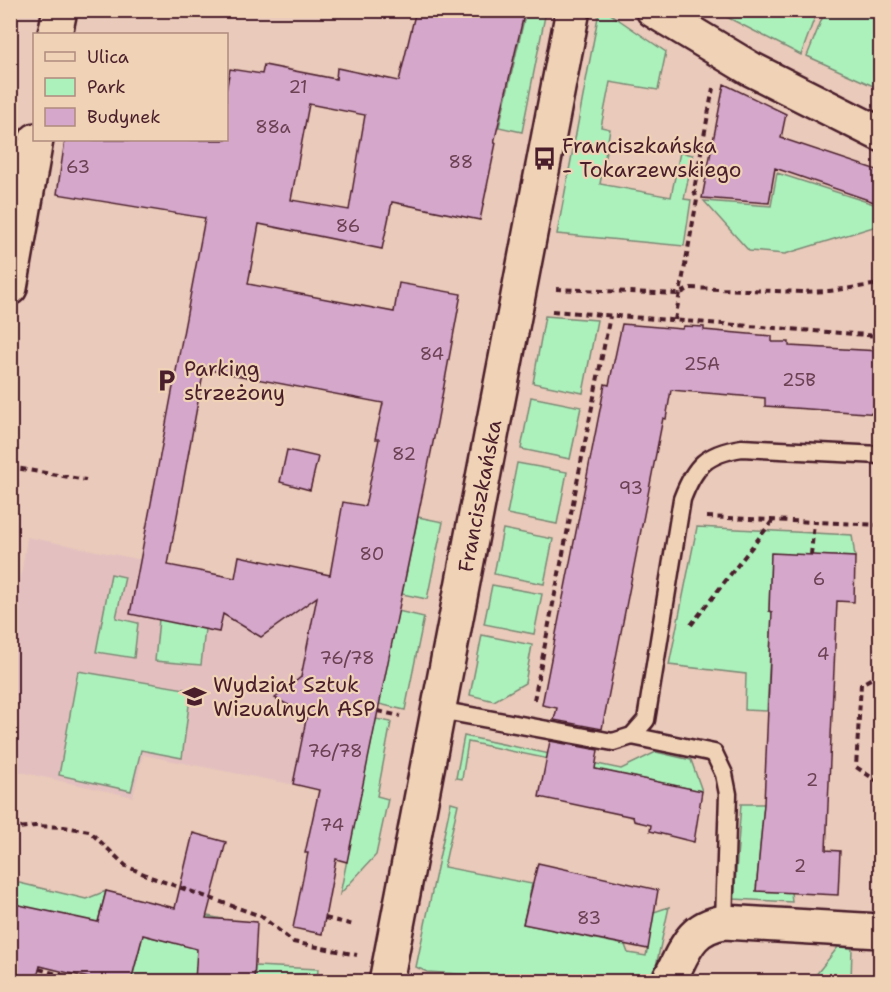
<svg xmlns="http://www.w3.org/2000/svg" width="891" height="992" font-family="'Shantell Sans',sans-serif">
  <rect width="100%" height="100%" fill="#eacaba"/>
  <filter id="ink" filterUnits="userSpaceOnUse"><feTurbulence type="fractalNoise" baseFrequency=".0167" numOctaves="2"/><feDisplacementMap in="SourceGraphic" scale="12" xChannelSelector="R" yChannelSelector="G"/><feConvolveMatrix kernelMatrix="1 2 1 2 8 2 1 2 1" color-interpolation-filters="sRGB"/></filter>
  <g filter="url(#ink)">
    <path fill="#e3c0bf" d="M27 537 398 611 360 798 143 755 133 797 11 770V640Z"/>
    <path fill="#acf1bc" stroke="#7b8874" stroke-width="1.5" d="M526 11H546L522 132 499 127Z
      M606 11 666 52 658 90 610 82 601 127 610 129 600 184 671 197 680 152 693 155 684 199 691 200 684 246 557 234 598 17 600 13Z
      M715 11H817L801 55Z
      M825 11H880V89L807 56Z
      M777 173 880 206V225L785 254 749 251 704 201 771 206Z
      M545 316 597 320 583 393 533 383Z
      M531 397 581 407 570 459 521 449Z
      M517 463 567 472 557 524 507 514Z
      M418 517 443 522 427 599 402 594Z
      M697 527 852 535 855 557 771 554 769 610 772 612 767 711 745 710 746 674 669 665Z
      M503 529 553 539 544 584 494 574Z
      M111 574 125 577 116 618 138 623 134 658 96 652Z
      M492 585 542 594 534 634 484 624Z
      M398 611 424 617 405 710 379 704Z
      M159 619 205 629 201 665 155 661Z
      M482 635 532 645 525 683 494 701 470 695Z
      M78 671 191 690 182 758 141 750 131 791 59 775Z
      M376 719 391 722 377 796 388 799 376 855 340 894Z
      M464 736 621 769 656 752 691 760 702 791 468 742 462 779 456 778Z
      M451 802 458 804 444 867 532 884 523 924 625 945 628 953 646 956 654 912 669 907 655 971 647 981H573L427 972 416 967Z
      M741 804H764L756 891 791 892 792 902 734 899Z
      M11 881 86 899 106 891 85 972 11 903Z
      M188 912 223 919 221 939 196 968 195 981 131 982 143 935 179 944Z
      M838 947 852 948 851 981H811Z
      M255 966 318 969 317 981H254Z"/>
    <path fill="#d4a7cb" stroke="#4a1f2b" stroke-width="1.5" fill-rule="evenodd" d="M416 10H525L494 143H496L480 220 392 202 382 249 259 224 248 284 394 312 399 283 461 294 437 423 347 862 336 859 322 934 293 928 308 853H305L319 790 293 784 307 715 275 698 301 677 317 597 261 637 223 614 219 632 130 614 205 218 57 194 65 140H226V91L230 69 262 74 264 65 336 79 337 68 399 81ZM309 104 365 115 349 210 291 200ZM204 369 383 403 375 439H379L365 506 343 502 330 575 239 556 235 578 168 565Z
      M724 84 786 114 781 138 880 171V204L775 168 769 203 702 198Z
      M622 324 682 329 684 326 704 327V330L772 336V342H789V346L880 351V414L765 406V398L671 390 666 419 663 418 602 729 554 720 557 708 542 705 605 384 609 385Z
      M287 450 318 457 310 490 280 482Z
      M771 553 855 557 854 602 837 601 826 850 840 851 838 895 756 891 764 804 772 612 769 611Z
      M550 741 598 750 595 769 702 791 694 842 650 831 651 825 634 821 633 817 539 797Z
      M193 833 226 842 206 918 257 922 254 981H195L197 949 143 935 131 981H101L40 966 36 981H10V903L98 922 106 891 175 908Z
      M538 863 658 890 648 949 523 924Z"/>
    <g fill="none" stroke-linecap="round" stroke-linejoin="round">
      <defs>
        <path id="lane" d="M439 710 613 742 632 736 646 720 682 499C695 465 706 454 742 448L880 455
          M632 736 714 753 724 774 728 794 724 922"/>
        <path id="street" d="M653 10 751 69 880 134
          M55 34 60 10
          M10 288 36 140
          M668 982C684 954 687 928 724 922L880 931"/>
        <path id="secondary" d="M386 982 573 10"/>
      </defs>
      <use href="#lane" stroke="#4a1f2b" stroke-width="21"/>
      <use href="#street" stroke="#4a1f2b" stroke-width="38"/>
      <use href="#secondary" stroke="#4a1f2b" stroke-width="38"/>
      <path stroke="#4a1f2b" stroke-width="4" stroke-dasharray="6 4.5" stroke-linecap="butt" d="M556 289 679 294 691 288 802 292 829 291 880 284
        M552 311 880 336
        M675 320 697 200 694 190 713 88
        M10 467 86 480
        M707 517 880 525
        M811 555 814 522
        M691 625 773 520
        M880 674 861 684 856 767 880 783
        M534 700 610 316
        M378 711 400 716
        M10 829 35 826 64 827 89 831 126 866 153 878 261 916 293 942 357 955
        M325 918 354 925
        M39 969 74 979"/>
      <use href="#lane" stroke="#f0d3b6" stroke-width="16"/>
      <use href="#street" stroke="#f0d3b6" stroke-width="33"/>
      <use href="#secondary" stroke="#f0d3b6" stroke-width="33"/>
    </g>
  </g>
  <defs>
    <symbol id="bus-bare" viewBox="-9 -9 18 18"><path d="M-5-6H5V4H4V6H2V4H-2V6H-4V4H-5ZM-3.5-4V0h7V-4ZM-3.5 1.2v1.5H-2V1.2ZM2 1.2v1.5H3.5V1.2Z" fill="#4a1f2b" stroke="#f0d3b6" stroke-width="2.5" paint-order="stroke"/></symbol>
    <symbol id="parking-bare" viewBox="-9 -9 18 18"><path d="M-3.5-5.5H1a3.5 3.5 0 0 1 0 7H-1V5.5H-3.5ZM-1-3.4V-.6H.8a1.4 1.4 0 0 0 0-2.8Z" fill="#4a1f2b" stroke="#f0d3b6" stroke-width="2.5" paint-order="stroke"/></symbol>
    <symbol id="university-bare" viewBox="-9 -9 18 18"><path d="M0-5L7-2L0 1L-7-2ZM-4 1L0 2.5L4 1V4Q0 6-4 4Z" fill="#4a1f2b" stroke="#f0d3b6" stroke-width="2.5" paint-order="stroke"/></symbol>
  </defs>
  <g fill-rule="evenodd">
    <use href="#bus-bare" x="528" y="142" width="33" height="33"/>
    <use href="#parking-bare" x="150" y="364" width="33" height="33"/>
    <use href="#university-bare" x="178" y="680" width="33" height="33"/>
  </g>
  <g text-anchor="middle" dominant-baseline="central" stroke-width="4.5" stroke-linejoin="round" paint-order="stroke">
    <g font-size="18" fill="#6c4153">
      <text x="298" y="87">21</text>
      <text x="273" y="127">88a</text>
      <text x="461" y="162">88</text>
      <text x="78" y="167">63</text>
      <text x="348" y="226">86</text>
      <text x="432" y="354">84</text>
      <text x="702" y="364">25A</text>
      <text x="799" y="380">25B</text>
      <text x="404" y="454">82</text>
      <text x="631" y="488">93</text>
      <text x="372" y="554">80</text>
      <text x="819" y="579">6</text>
      <text x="823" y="654">4</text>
      <text x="347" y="658">76/78</text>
      <text x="335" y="751">76/78</text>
      <text x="812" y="780">2</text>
      <text x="332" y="825">74</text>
      <text x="800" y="866">2</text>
      <text x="589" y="918">83</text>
    </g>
    <g font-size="21" fill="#4a1f2b" stroke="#f0d3b6" text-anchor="start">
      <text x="562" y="146">Franciszkańska<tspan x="562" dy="24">- Tokarzewskiego</tspan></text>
      <text x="184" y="369">Parking<tspan x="184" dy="24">strzeżony</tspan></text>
      <text x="213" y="685">Wydział Sztuk<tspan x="213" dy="24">Wizualnych ASP</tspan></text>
    </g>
    <g font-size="21" fill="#4a1f2b" stroke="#f0d3b6">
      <text transform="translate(480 496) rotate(-79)">Franciszkańska</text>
    </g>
  </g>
  <rect width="891" height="992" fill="none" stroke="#f0d3b6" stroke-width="36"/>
  <rect x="18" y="18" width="855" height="956" fill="none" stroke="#4a1f2b" stroke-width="2" filter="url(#ink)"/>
  <rect x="33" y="33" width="195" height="108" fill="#f0d3b6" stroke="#ae8b7e" stroke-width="1.5"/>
  <rect x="45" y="52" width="30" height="9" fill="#f0d3b6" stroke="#ae8b7e" stroke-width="1.5"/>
  <text x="87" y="63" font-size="18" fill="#4a1f2b">Ulica</text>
  <rect x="45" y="78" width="30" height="18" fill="#acf1bc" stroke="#ae8b7e" stroke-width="1.5"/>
  <text x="87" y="93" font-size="18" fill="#4a1f2b">Park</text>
  <rect x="45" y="108" width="30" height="18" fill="#d4a7cb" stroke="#ae8b7e" stroke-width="1.5"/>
  <text x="87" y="123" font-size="18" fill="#4a1f2b">Budynek</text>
</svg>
